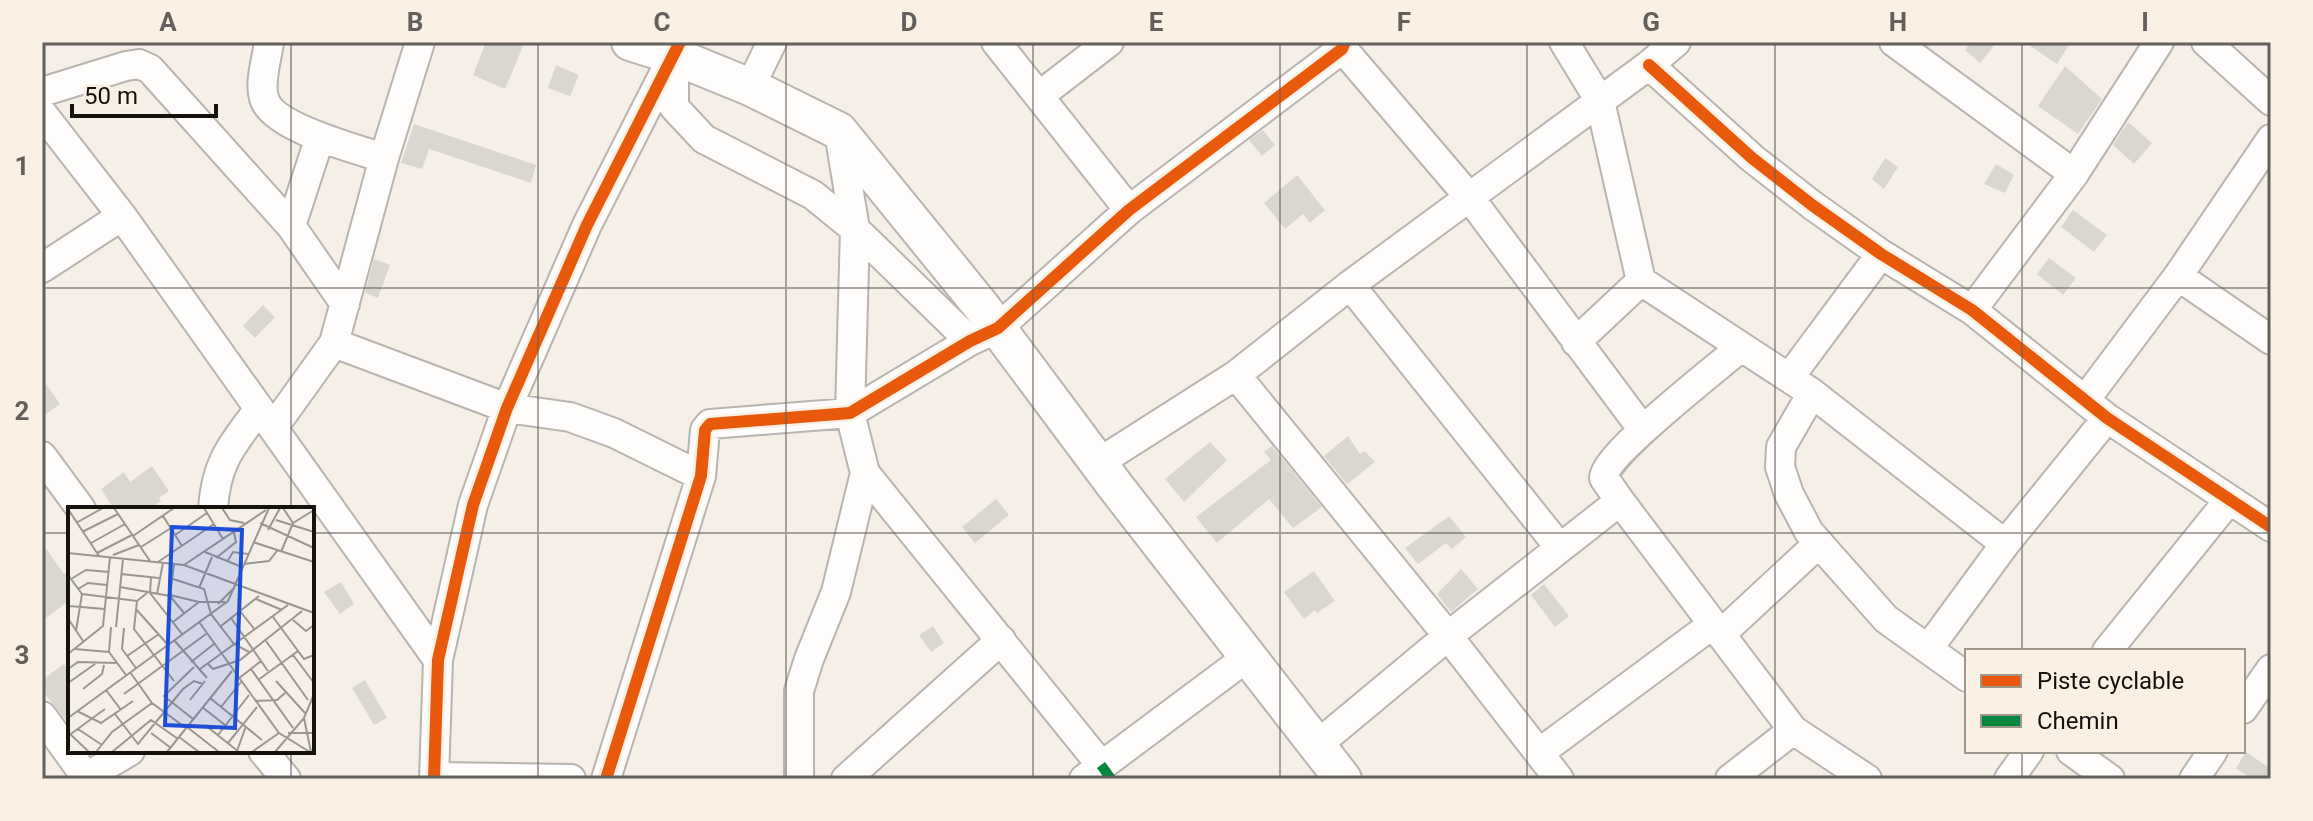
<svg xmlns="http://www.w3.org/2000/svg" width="2313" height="821" font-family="Roboto,sans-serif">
  <rect width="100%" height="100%" fill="#f5efe8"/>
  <path fill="#dad7d1" d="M486 42H514L523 46 505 89 473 75Z
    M1971 42H1997L1980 63 1965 50Z
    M2024 42H2071L2057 64Z
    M556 65 579 75 570 96 548 88Z
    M2065 66 2102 99 2078 134 2038 106Z
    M2128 122 2152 143 2134 164 2113 145Z
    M414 124 536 165 531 183 429 149 422 169 401 163Z
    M1263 130 1275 145 1262 156 1249 140Z
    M1885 158 1898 167 1884 189 1872 179Z
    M1996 164 2014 175 2005 193 1984 184Z
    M1297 175 1325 210 1310 223 1303 214 1285 229 1264 203Z
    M2073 210 2107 235 2094 252 2061 227Z
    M2049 258 2076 278 2063 295 2037 274Z
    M374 259 390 265 378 298 365 293Z
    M263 305 275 317 255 338 243 326Z
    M42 378 60 404 42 417Z
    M1348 436 1360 454 1365 451 1375 462 1347 484 1324 456Z
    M1210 442 1227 460 1184 502 1165 479Z
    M1272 446 1322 507 1293 528 1269 499 1217 543 1196 517 1271 460 1264 452Z
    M152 466 169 491 159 498 161 501 149 509H114L101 489 124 472 130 482Z
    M996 499 1009 515 975 543 962 527Z
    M1449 516 1466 537 1452 549 1446 543 1418 564 1405 548Z
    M42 543 64 574 70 569V600L42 621Z
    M1461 569 1478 589 1451 612 1437 594Z
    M1314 571 1335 601 1317 613 1315 610 1304 619 1284 592Z
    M341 582 354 604 340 614 324 592Z
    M1544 584 1569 616 1555 627 1531 595Z
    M933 626 944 643 931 652 919 635Z
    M64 664 70 673V726L42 690V680Z
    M365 680 387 718 374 725 352 688Z
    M2246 752 2271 769 2266 779H2252L2236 768Z"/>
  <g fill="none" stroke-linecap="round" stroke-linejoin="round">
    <defs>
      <path id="minor" d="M269 42C267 59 259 82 264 98 271 127 356 149 384 158
        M996 42 1129 210
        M1337 42 1470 198 1643 430
        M1564 42 1600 101 1641 281 1576 342
        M1894 42 2074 174
        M2206 42 2271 101
        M674 60V107L704 139 813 195 855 229 970 341
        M1649 65 1752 158 1812 205 1881 254 1972 310 2107 418 2271 527
        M750 87 772 42
        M42 92 126 66 139 64 150 69 291 226 345 304
        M1039 96 1109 42
        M42 113 122 216 438 660
        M839 132 855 229 850 413 865 473 1101 765
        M291 226 320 137
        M42 268 122 216
        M2178 276 2271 340
        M1641 281 1812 393 2005 544
        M1350 285 1560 548
        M1972 310 2074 174 2159 42
        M334 343 507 408 570 417 614 433 701 476
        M1236 375 1448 636 1559 779
        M1789 378 1881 254
        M1812 393 1781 447 1780 467 1789 494 1809 532 1886 619 1967 677
        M2085 400 2178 276 2271 139
        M273 428 334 343 384 158 420 42
        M42 456 81 509
        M1098 463 1236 375 1350 285 1649 65 1676 42
        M1620 501 1793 730 1867 779
        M213 509C216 462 232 445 259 409
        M1721 634 1819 543
        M1928 649 2005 544 2107 418
        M2107 651 2229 500
        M2243 709 2271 669
        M42 716 86 777
        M1317 745 1448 636 1620 501 1604 478C1604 455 1717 368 1740 348
        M263 751 286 779
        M2071 751 2110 779
        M1539 753 1713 624
        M435 777 571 779
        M83 779 130 751
        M434 779 438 660 473 505 507 408 587 225 680 42
        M606 779 701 476 705 430 710 424 850 413 970 341 998 328 1129 210 1342 49 1345 42
        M799 779V691L809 659 836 592 865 473
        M846 779 1001 640
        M1084 779 1246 658
        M1730 779 1793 730
        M2009 779 2029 751
        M2194 779 2213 751"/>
      <path id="major" d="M630 42 674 56 750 87 839 131 981 306 1116 487 1343 779"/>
    </defs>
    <use href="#minor" stroke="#b8b4af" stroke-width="32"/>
    <use href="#major" stroke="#b8b4af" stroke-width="40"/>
    <use href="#minor" stroke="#fefdfc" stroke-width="28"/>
    <use href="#major" stroke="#fefdfc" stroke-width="36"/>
    <path stroke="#00873e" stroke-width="10" stroke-dasharray="20 10" stroke-linecap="butt" d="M1101 765 1111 779"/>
    <defs>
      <path id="cycleway" d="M1649 65 1752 158 1812 205 1881 254 1972 310 2107 418 2271 527
        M434 779 438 660 473 505 507 408 587 225 680 42
        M606 779 701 476 705 430 710 424 850 413 970 341 998 328 1129 210 1342 49 1345 42"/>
    </defs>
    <use href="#cycleway" stroke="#faf0e3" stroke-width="17"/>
    <use href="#cycleway" stroke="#e8590c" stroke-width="12"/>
  </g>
  <path fill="none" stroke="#635f5a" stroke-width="2" stroke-opacity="0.55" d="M291 42V509M538 42V779M786 42V779M1033 42V779M1280 42V779M1527 42V779M1775 42V779M2022 42V651M42 288H2271M42 533H70M312 533H2271M291 751V779M2022 751V779"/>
  <g transform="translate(68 507)">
    <rect width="246" height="246" fill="#f5efe8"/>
    <path fill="none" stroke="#9b9690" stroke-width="2" d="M46 1 82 54M136 1 155 32M154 1 162 13 176 16M0 2 31 49M95 9 114 39M208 13 246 25M8 16 35 1M192 16 246 41M225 16 246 3M200 23 212 1M14 25 50 7M107 28 139 6M65 29 106 1M185 35 246 55M23 36 57 17M73 40 103 21M137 45 174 60M213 45 225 16 215 1M0 46 116 58 246 106M29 46 64 28M45 48 71 38M148 51 168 35 166 25M90 55 146 17M159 55 165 45 180 47M176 57 201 54 209 44M116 58 198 3M53 67 91 71M0 68 14 87 8 124M83 70 82 86 114 127M3 72 18 63 41 65M105 72 136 82 143 107 166 137 181 145M52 80 102 89 116 106M131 81 144 50M10 82 20 76 39 78M14 87 69 94 79 86M89 87 95 56M102 88 131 95M0 89 1 113 15 134M102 89 106 57M188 92 214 103M69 94 66 122 106 174M150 97 167 80M1 99 37 102M68 102 100 138M172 104 187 123M205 110 236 152 246 148M163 111 200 164M225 113 238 124 246 118M105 115 131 95H157M131 115 211 226 242 245M153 119 191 89M43 120 41 145 58 168M48 120 55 52M56 121 54 142 68 161M106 133 139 171M198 134 240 193M7 142 41 145M0 147 35 119 42 50M225 148 246 176M59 149 91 127M123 155 146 137M140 157 145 162 172 153 234 104M0 162 10 155 48 156M132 162 220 98M183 162 225 221M62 165 84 196 118 221M170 172 193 154M190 173 230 144M208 174 237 206M0 176 27 157M15 182 34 167 36 158M38 183 53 203M56 187 138 127M142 191 194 233M122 193 137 174M187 194 209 193 217 186M134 200 157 218M153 200 173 175M9 204 33 216 65 194M47 207 70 237 115 182 126 174 135 177M0 211 160 94 201 1M236 211 243 245M125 212 96 189 126 160M137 218 171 245M119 220 151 245M10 222 34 238M0 225 21 245M83 226 103 241M220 226H246M150 228 181 188M0 229 37 202M111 230 131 245M160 236 189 200M169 244 178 219M28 245 44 225 84 196M44 245 83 213 110 232M99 245 164 164M184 245 211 226M207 245 236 211 246 187"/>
    <path fill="#1d4ed8" fill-opacity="0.15" stroke="#1d4ed8" stroke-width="4" d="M104 20 174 23 167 221 97 218Z"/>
    <rect width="246" height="246" fill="none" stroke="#15110d" stroke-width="4"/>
  </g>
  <rect width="2313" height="821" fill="none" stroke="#faf0e3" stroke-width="88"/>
  <rect x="1965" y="649" width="280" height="104" fill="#faf0e3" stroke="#9e978d" stroke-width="2"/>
  <rect x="1981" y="675" width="40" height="12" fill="#e8590c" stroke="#9e978d" stroke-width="2"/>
  <text x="2037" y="689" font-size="24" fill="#15110d">Piste cyclable</text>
  <rect x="1981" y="715" width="40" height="12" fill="#00873e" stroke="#9e978d" stroke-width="2"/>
  <text x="2037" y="729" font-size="24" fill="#15110d">Chemin</text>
  <path d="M72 104v12h144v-12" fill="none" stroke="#15110d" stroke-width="4"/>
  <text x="84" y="104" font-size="24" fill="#15110d" stroke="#faf0e3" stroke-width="6" paint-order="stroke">50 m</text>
  <rect x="44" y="44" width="2225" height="733" fill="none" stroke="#635f5a" stroke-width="3"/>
  <g font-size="26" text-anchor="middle" font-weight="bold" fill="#635f5a">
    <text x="168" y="31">A</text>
    <text x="415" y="31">B</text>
    <text x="662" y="31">C</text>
    <text x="909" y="31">D</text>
    <text x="1156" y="31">E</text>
    <text x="1404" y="31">F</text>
    <text x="1651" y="31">G</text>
    <text x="1898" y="31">H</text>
    <text x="2145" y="31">I</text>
    <text x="22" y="175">1</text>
    <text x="22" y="420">2</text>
    <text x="22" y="664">3</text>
  </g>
</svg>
